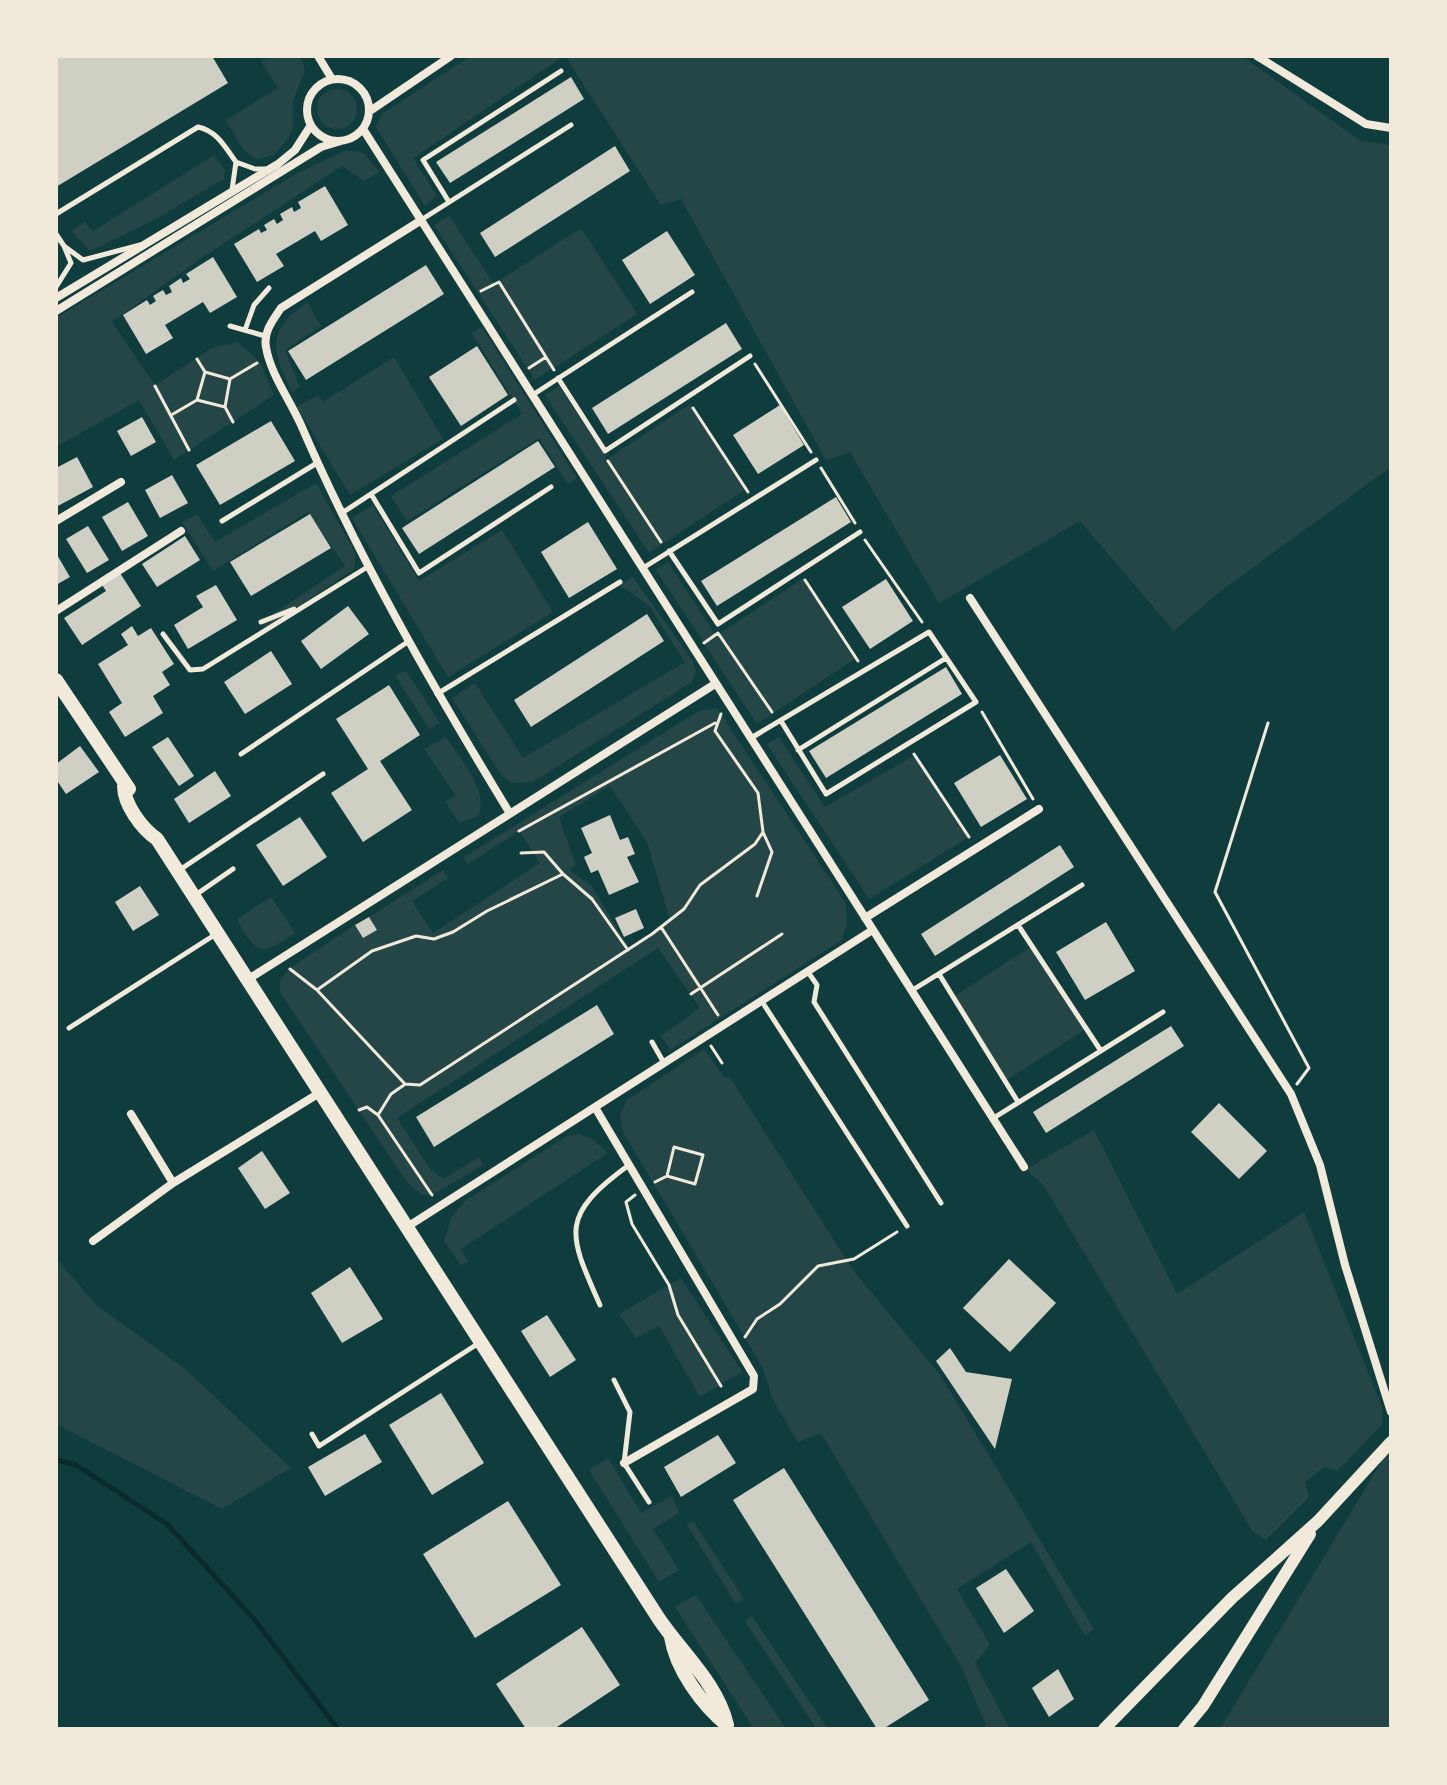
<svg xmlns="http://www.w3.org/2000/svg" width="1447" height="1785" font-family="'Fira Sans',sans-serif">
  <rect width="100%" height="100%" fill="#0f3d3e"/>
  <path fill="#244646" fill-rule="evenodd" d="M271 56H300L305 70 293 101V126L289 137 274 155 256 159 243 149 226 120 278 88 261 62Z
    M471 56H564L413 158 437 196 425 206 376 127 383 113Z
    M565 56H1242L1359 140 1391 145V467L1222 590 1174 631 1080 521 939 603 850 452 826 460 681 199 661 205Z
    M317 109a20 20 0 1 1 40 0a20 20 0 1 1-40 0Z
    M346 150 363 153 380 172 364 181 342 166 197 261 112 322 155 385 212 348 237 342 260 362 274 395 174 460 139 400 56 447V318L296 174Z
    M214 155 225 170 224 179 152 221 90 251 71 231 85 222 93 231Z
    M449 216 494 284 581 228 637 314 535 380 434 225Z
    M307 302 321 326 285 350 300 387 292 393C272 350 265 332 307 302Z
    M482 327 577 478 568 484 539 438 407 521 391 496 522 414 472 333Z
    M394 357 443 439 350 495 297 407 318 395 323 402Z
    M559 386 607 459 690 404 746 489 649 553 545 395Z
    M316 483 356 554 354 569 267 628 261 622 345 566 308 512 213 571 182 522 197 514 215 542Z
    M373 505 419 581 502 530 553 612 448 677 352 518Z
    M668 562 716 636 804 578 856 658 757 724 656 570Z
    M633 577 692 660 696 670 692 682 533 782 513 783 502 776 452 698 475 683 523 758 685 662 649 606 620 585Z
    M406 671 440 723 429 729 395 675Z
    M717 708 846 904 847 922 842 940 670 1050 661 1036 700 1008 658 948 397 1118 431 1170 443 1179 479 1157 483 1165 432 1195H422L407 1182 280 992V980L289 969 355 925 363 938 377 930 369 917 443 870 448 878 412 901 433 933 540 863 519 831 467 865 464 857 699 711ZM610 786 647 842 670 920 629 948 591 885 569 870 576 866 559 817Z
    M446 737C459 758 490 790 478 816L459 823 445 801 456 796 424 749Z
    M779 737 825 807 915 755 969 837 869 899 767 744Z
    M271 897 295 933C263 956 255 955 237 919Z
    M1032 946 1086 1029 1005 1081 953 997Z
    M704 1049 725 1078 729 1076 853 1270 940 1375 1094 1629 1085 1636 1031 1542 957 1589 990 1645 975 1663 1010 1729H981L986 1725 961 1666 821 1433 798 1442 772 1398 763 1368 623 1132 620 1114 627 1100Z
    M1094 1130 1177 1294 1304 1212 1382 1407V1425L1337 1471 1324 1467 1305 1482 1309 1497 1266 1540 1253 1532 1044 1186 1026 1169Z
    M579 1134 592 1139 608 1153 461 1249 468 1262 461 1265 444 1241 452 1216 465 1201 567 1136Z
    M56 1258 96 1305 184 1368 291 1468 222 1509 56 1424Z
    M681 1278 742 1372 700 1397 659 1326 636 1338 619 1314Z
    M1391 1446V1729H1220Z
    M608 1458 641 1513 672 1496 679 1513 653 1529 679 1570 659 1582 589 1470Z
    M693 1521 744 1599 736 1604 687 1525Z
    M696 1595 786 1729H754L675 1607Z
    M752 1616 828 1729H817L745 1621Z"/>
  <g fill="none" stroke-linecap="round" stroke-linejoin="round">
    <path stroke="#0a2a2b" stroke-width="5" d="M56 1460 76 1465 167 1524 254 1619 338 1729"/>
  </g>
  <path fill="#cfcfc3" d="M56 56H212L228 83 56 187Z
    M571 77 584 99 450 183 436 162Z
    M615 146 630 171 495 257 480 233Z
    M325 186 348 225 321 241 315 231 276 254 284 266 257 282 234 244 259 229 261 233 267 230 264 225 274 219 277 224 283 220 280 214 292 207 294 212 301 208 298 202Z
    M667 231 695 275 650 304 622 260Z
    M213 257 237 297 210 313 203 302 165 325 173 338 146 354 123 315 147 300 150 305 156 301 153 296 163 290 166 295 172 292 169 286 181 278 183 283 190 279 186 274Z
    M426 265 444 294 306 380 288 351Z
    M726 323 742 349 608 434 592 408Z
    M477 346 508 395 461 426 429 377Z
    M780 405 804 445 758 474 733 435Z
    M142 417 156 442 131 456 117 431Z
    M271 421 295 461 220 505 196 465Z
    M538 441 555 467 419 554 402 528Z
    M77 457 93 487 56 507V468Z
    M172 475 188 503 160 518 145 490Z
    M836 497 851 522 717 606 701 581Z
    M128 502 148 536 122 551 102 517Z
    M310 514 331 548 251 596 230 562Z
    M588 522 617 569 569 598 541 552Z
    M88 526 109 560 87 573 66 539Z
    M185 536 200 560 157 587 142 564Z
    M56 553 70 577 56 585Z
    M120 573 141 606 82 645 64 618 106 591 102 585Z
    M886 579 913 621 870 649 842 607Z
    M216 585 237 620 188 649 174 625 203 607 196 596Z
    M348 606 369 634 321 669 301 641Z
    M647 614 664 641 531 727 514 700Z
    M132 626 138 636 151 628 174 664 162 672 170 685 153 696 163 713 125 737 109 712 122 703 98 664 128 645 121 634Z
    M271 651 292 684 245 714 224 682Z
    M946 667 962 694 826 778 809 751Z
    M389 685 420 735 380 761 412 810 363 842 331 793 368 769 336 719Z
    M168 737 194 776 179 786 152 747Z
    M80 746 99 772 66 794 56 779V764Z
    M1000 755 1027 799 981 827 954 783Z
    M215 771 231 796 189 823 174 799Z
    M610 815 620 840 628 837 635 854 627 857 639 882 609 895 598 870 591 873 584 857 592 853 581 828Z
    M300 817 327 857 283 886 256 845Z
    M1060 845 1074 867 935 956 921 934Z
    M140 886 159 915 133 931 115 902Z
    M636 909 644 928 624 937 615 918Z
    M369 917 377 930 363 938 355 925Z
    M1106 922 1135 971 1085 1000 1056 952Z
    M597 1005 614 1034 434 1147 416 1117Z
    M1171 1026 1184 1046 1046 1133 1033 1112Z
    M1219 1103 1267 1151 1239 1179 1191 1132Z
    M262 1151 290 1193 265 1209 238 1168Z
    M1009 1259 1056 1303 1010 1352 963 1308Z
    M350 1267 383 1319 342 1343 311 1293Z
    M547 1315 576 1360 550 1377 521 1331Z
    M950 1348 966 1372 1012 1379 995 1449 936 1361Z
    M441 1393 484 1463 432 1495 389 1425Z
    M365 1434 382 1462 325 1496 308 1467Z
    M718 1435 736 1463 681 1497 664 1467Z
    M784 1468 929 1700 883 1729H877L733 1500Z
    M508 1501 561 1585 475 1638 423 1554Z
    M1006 1569 1034 1611 1004 1633 976 1588Z
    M582 1627 620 1685 554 1729H526L496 1684Z
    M1058 1669 1074 1699 1049 1717 1032 1688Z"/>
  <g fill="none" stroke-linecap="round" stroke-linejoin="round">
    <path stroke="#f1e9da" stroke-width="3" d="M481 291 499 282 554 370
      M197 359 205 372 230 379 225 407 197 400 205 372
      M755 364 811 452
      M529 368 546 357
      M230 379 257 363
      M155 386 189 450
      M225 407 233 422
      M693 408 748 492
      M173 414 197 400
      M608 461 661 542
      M821 468 855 523
      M865 540 922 622
      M805 580 858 661
      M704 643 718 633 772 712
      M982 712 1033 799
      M1268 723 1215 892 1309 1068 1297 1084
      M914 754 969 837
      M519 831 715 723
      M521 853 544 852 563 874 592 899 628 950
      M757 896 772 852 763 832
      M661 927 718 1015
      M290 969 317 990 405 1084 420 1085 652 934 684 909 700 885 755 844 763 832 758 793 715 731 721 714
      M317 990 372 951 416 936 434 939 453 932 487 911 563 874
      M691 994 782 934
      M711 1046 722 1063
      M359 1110 367 1107 378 1115 432 1195
      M378 1115 391 1094 404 1085
      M655 1182 667 1176 674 1147 703 1155 695 1184 667 1176
      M635 1195 626 1202 632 1224 669 1285 678 1315 721 1386
      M745 1337 757 1319 780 1304 818 1266 854 1259 897 1232"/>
    <path stroke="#f1e9da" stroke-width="5" d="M232 190 236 162 255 169H269
      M449 202 423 160 561 71
      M56 214 198 127C217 131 225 147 236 162
      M421 220 571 125
      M56 234 64 246
      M56 287 71 263 64 246 83 260 140 245
      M230 326 265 336
      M245 330 254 305 269 288
      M558 378 605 451 750 356
      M534 394 692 292
      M371 494 419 573 551 487
      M342 513 514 400
      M222 521 317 463
      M669 551 718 624 860 532
      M643 568 816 460
      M261 622 294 609
      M163 634 190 670 203 669 369 566
      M437 694 620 582
      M751 738 929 632 976 702 826 794 781 721
      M798 750 946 658
      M241 754 409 641
      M181 869 323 774
      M194 896 233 869
      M1018 925 1101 1051
      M808 972 817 985 814 1002 941 1203
      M939 974 1018 1102
      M911 991 1082 885
      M761 1000 907 1226
      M69 1028 216 934
      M652 1042 664 1063
      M992 1119 1163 1012
      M600 1305C568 1233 559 1216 629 1165
      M614 1380 630 1412 624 1463 649 1502
      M312 1434 319 1446 479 1343"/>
    <path stroke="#f1e9da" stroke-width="8" d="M318 56 332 79
      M1257 56 1366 124 1391 128
      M307 110a31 31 0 1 1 62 0a31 31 0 1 1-62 0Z
      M370 111 451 56
      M363 129 1024 1167
      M420 221 281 308C273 320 263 332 266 347 270 373 290 400 301 425 359 559 433 687 509 812
      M56 298 278 164 295 150 311 125
      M56 311 321 147 341 141
      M56 521 121 482
      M970 598 1291 1094 1320 1165 1345 1265 1391 1412
      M56 611 181 531
      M865 918 1039 809
      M247 980 715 684
      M596 1109 754 1376 753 1389 624 1463
      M131 1114 173 1183
      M407 1227 871 931
      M93 1241 173 1183 321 1092"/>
    <path stroke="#f1e9da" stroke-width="12" d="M1104 1729 1232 1598 1318 1521 1391 1442
      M1184 1729 1203 1706 1310 1534"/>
    <path stroke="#f1e9da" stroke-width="14" d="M56 680 129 789
      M124 786C124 804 141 828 157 839L659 1619C682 1653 717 1683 727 1725
      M671 1637C676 1669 702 1705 727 1725"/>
  </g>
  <rect width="1447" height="1785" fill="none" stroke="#f1e9da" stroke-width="116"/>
</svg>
